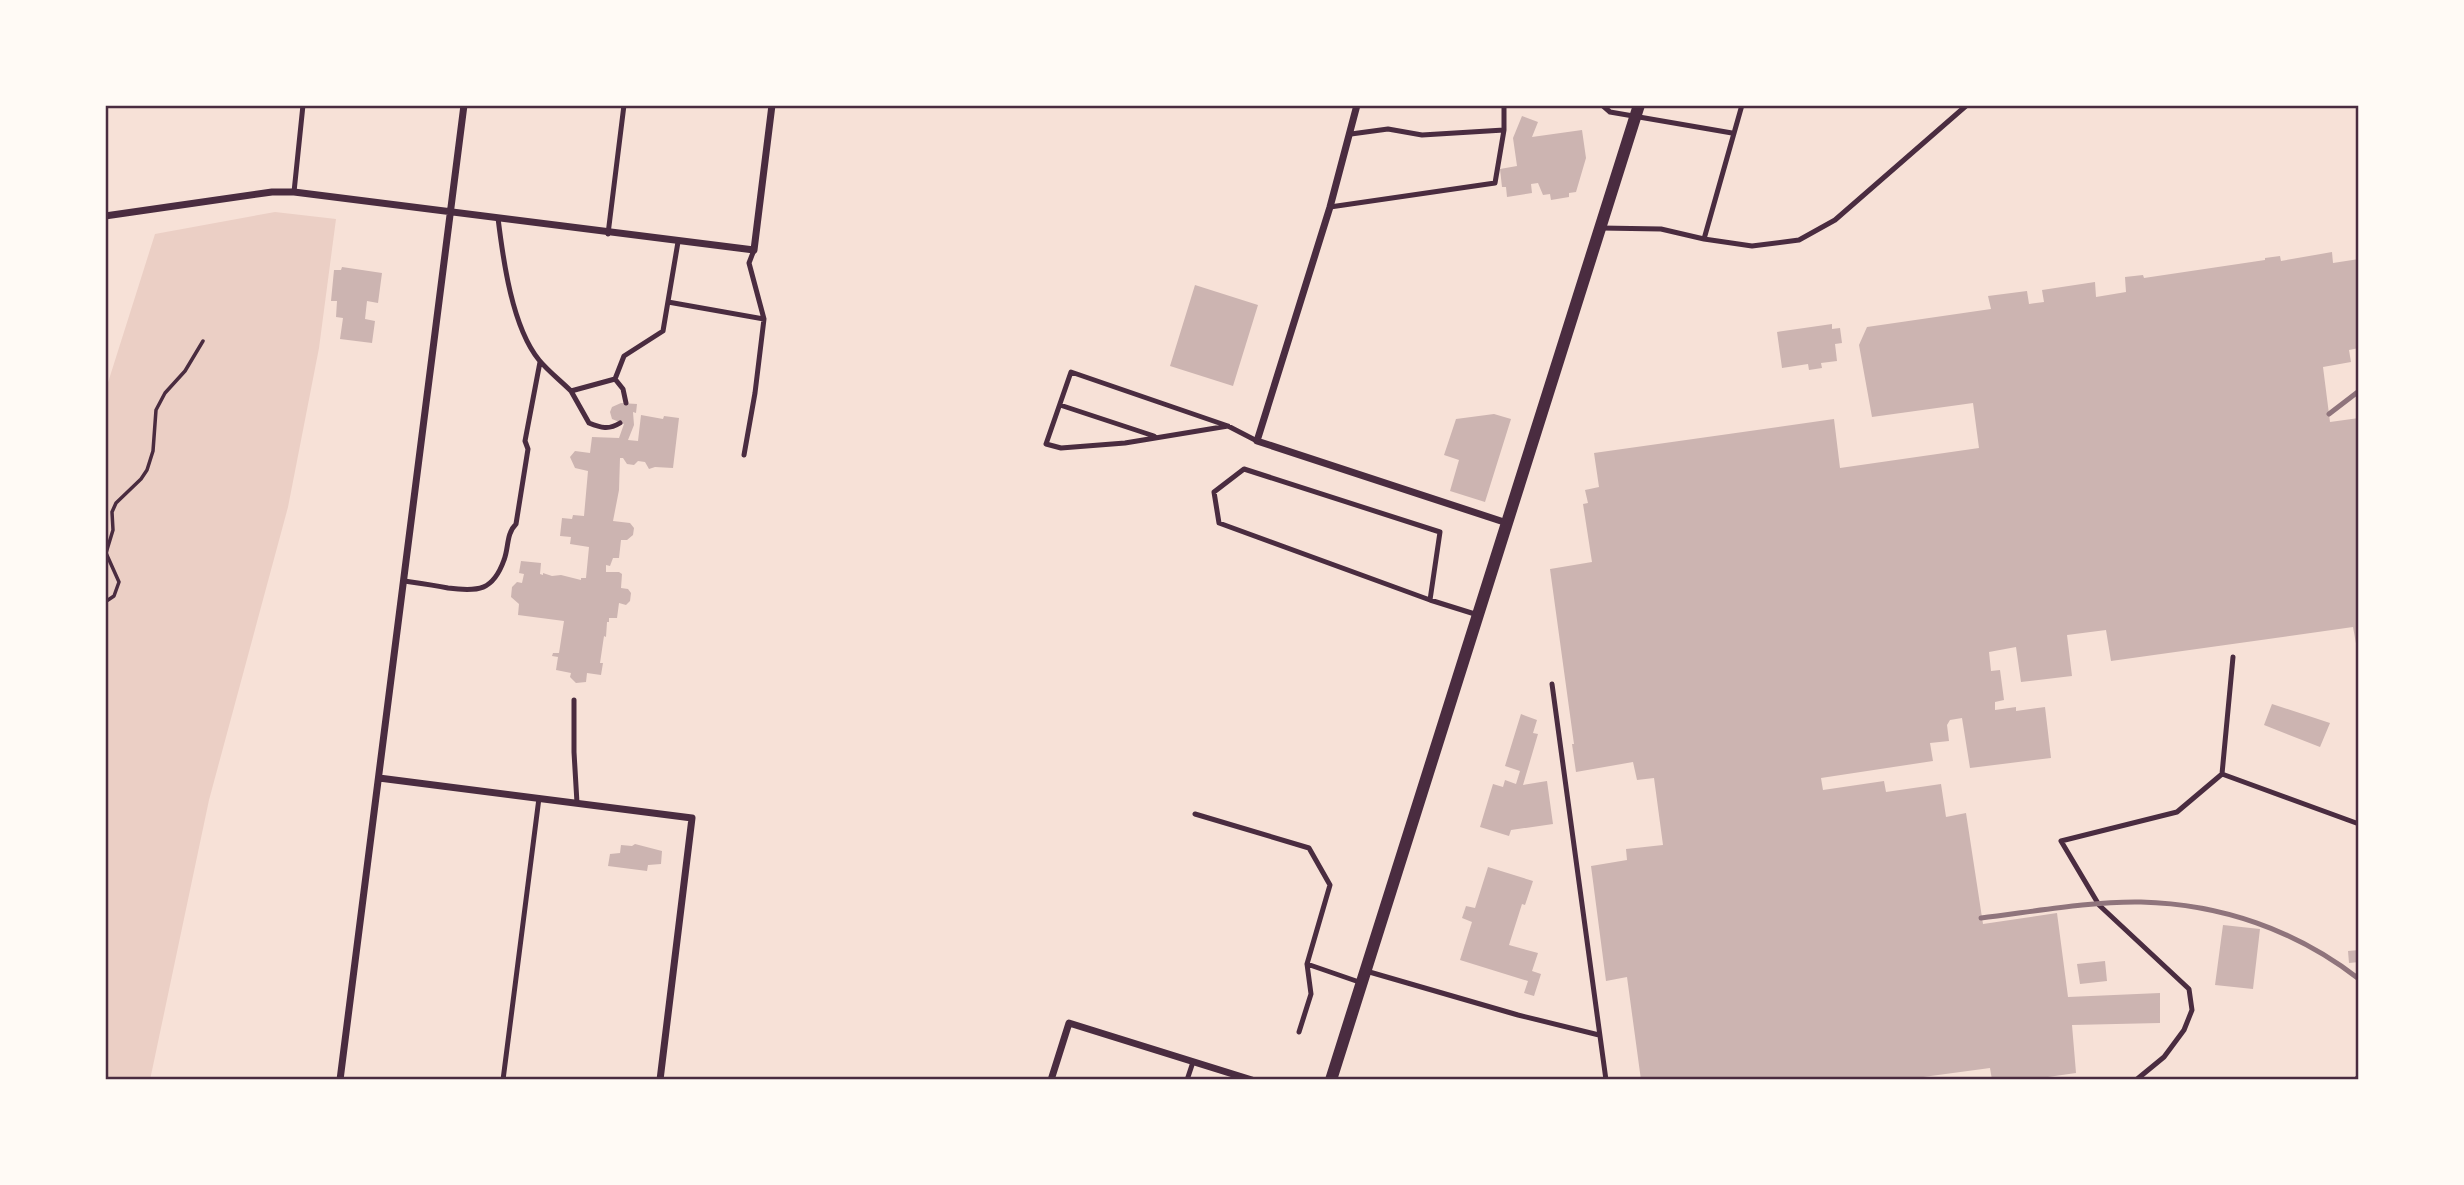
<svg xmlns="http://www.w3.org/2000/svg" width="2464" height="1185" font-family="'IBM Plex Sans',sans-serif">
  <rect width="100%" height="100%" fill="#f7e1d7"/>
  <path fill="#ebcfc5" d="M275 212 336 219 319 348 288 507 209 800 150 1080H105V392L155 234Z"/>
  <path fill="#ccb4b1" d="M1522 116 1538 122 1532 137 1582 130 1586 158 1576 192 1569 193V197L1551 200 1550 194 1543 195 1538 183 1531 184 1532 193 1507 197 1506 187H1502L1500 169 1517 166 1513 138Z
    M2332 252 2333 263 2359 259V348L2349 350 2351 362 2323 367 2330 422 2359 418V660L2353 627 2111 661 2106 630 2067 635 2072 676 2021 682 2016 647 1989 652 1991 671 2000 670 2004 700 1995 702V710L2016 707V711L2045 707 2051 758 1970 768 1962 718 1950 720 1947 725 1949 741 1930 743 1933 761 1821 778 1823 790 1884 781 1886 792 1941 784 1946 817 1966 813 1983 924 2057 913 2068 997 2160 993V1023L2072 1025 2076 1073 2027 1080H1992L1990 1068 1901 1080H1641L1627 977 1606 981 1591 866 1627 860 1626 849 1663 845 1654 778 1637 780 1633 762 1576 772 1572 744H1574L1550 569 1592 562 1583 504 1588 503 1585 490 1599 487 1594 453 1834 419 1840 468 1979 448 1973 403 1872 417 1859 345 1867 327 1991 309 1988 296 2027 291 2029 304 2044 302 2042 290 2095 282 2096 297 2126 292 2125 277 2143 275 2144 278 2265 260V258L2280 256 2281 261Z
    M342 267 382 273 378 303 367 301 365 319 375 321 372 343 340 339 343 318 336 317 337 301H331L334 270H341Z
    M1195 285 1258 305 1233 386 1170 366Z
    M1832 324V329L1840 328 1842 343 1835 344 1837 361 1821 363 1822 368 1809 370 1808 364 1782 368 1777 332Z
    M621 403 637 404 636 413 633 412 634 425 628 440 638 441 641 415 663 419 664 416 679 418 673 468 655 467 649 469 645 462 638 461 634 465 627 464 623 458H620L619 490 613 521 630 523 634 528 633 535 627 540H621L619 558H613L610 566 606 565V572H619L622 574 621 588 628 589 631 593 630 601 626 605 619 603 617 618H609V622H607L606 637 604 636 600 663H603L601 675 587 673 586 682 576 683 570 677 571 673 556 670 558 657 552 656 553 653H559L564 621 518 615 519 604 511 597 512 587 517 582 522 583 524 574 519 573 521 561 541 563 540 574 543 575V573L552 576 561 575 581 580V578H586L589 547 570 544 571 537 560 536 562 518 572 519 573 515 584 516 588 471 575 468 570 457 575 451 590 453 592 437 619 438 624 424 612 419 610 412 612 407Z
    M1494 414 1511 419 1485 502 1450 491 1459 460 1444 455 1456 419Z
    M2272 704 2330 723 2320 747 2264 725Z
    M1521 714 1537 720 1533 733 1538 734 1523 785 1547 781 1553 824 1511 830 1509 836 1480 827 1493 784 1503 787 1505 780 1516 784 1520 771 1505 766Z
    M635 844 662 851 661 864 648 865 647 871 608 866 610 854 620 853 621 845 632 846Z
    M1488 867 1533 881 1525 905 1522 904 1509 945 1538 953 1532 971 1541 974 1534 996 1524 993 1528 981 1460 960 1472 922 1462 918 1466 906 1475 908Z
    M2223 925 2260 929 2253 989 2215 985Z
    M2359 950V962L2349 963 2348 951Z
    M2105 961 2107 981 2080 984 2077 964Z"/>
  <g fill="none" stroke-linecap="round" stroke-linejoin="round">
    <path stroke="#4a2c40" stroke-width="3.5" d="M105 602 114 596 119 582 106 553 113 530 112 512 116 503 141 479 147 470 153 451 156 410 165 393 185 371 203 341"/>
    <path stroke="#4a2c40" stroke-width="5" d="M1602 105 1610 112 1732 133
      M1351 134 1388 129 1422 135 1504 130
      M294 192 303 105
      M1330 207 1495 183 1504 130V105
      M498 218C503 259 512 327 539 360 548 371 561 381 571 391L615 379 624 356 663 331 678 242
      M1601 228 1661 229 1704 239 1752 246 1799 240 1835 220 1967 105
      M608 234 624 105
      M1704 239 1742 105
      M668 302 764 319
      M615 379 623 389 626 403
      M571 391 589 423C601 428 609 430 620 423
      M1060 405 1154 436
      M1228 426 1125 443 1061 448 1046 444 1071 372 1228 426 1257 441
      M744 455 755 393 764 319 749 263 754 250
      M404 581C418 583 433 585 448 588 478 592 493 591 504 560 509 547 506 534 516 524L528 449 525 441 540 362
      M1430 600 1440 532 1244 469 1214 492 1219 523 1430 600 1478 615
      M1552 684 1606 1080
      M574 700V752L577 803
      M2222 774 2359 824
      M1195 814 1309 848 1330 885 1307 964 1311 994 1299 1032
      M1307 964 1362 983
      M1366 971 1518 1015 1599 1035
      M503 1080 539 798
      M1187 1080 1193 1062
      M2136 1080 2164 1057 2184 1030 2192 1010 2189 989 2099 905 2061 841 2177 812 2222 774 2233 657
      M2355 1080 2359 1077"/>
    <path stroke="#4a2c40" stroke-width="7" d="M1357 105 1330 207 1257 441 1507 523
      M105 216 272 192H294L754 250 772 105
      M379 778 692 818 660 1080
      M340 1080 464 105
      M1051 1080 1069 1023 1252 1080"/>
    <path stroke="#4a2c40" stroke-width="12" d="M1331 1080 1639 105"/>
    <path stroke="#8f747c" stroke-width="5" d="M2329 414 2359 391
      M1981 918C2031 912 2092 901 2141 902 2221 904 2296 930 2359 979"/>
  </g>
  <rect width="2464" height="1185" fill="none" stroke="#fffaf5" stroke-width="214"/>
  <rect x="107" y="107" width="2250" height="971" fill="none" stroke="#4a2c40" stroke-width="2.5"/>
</svg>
